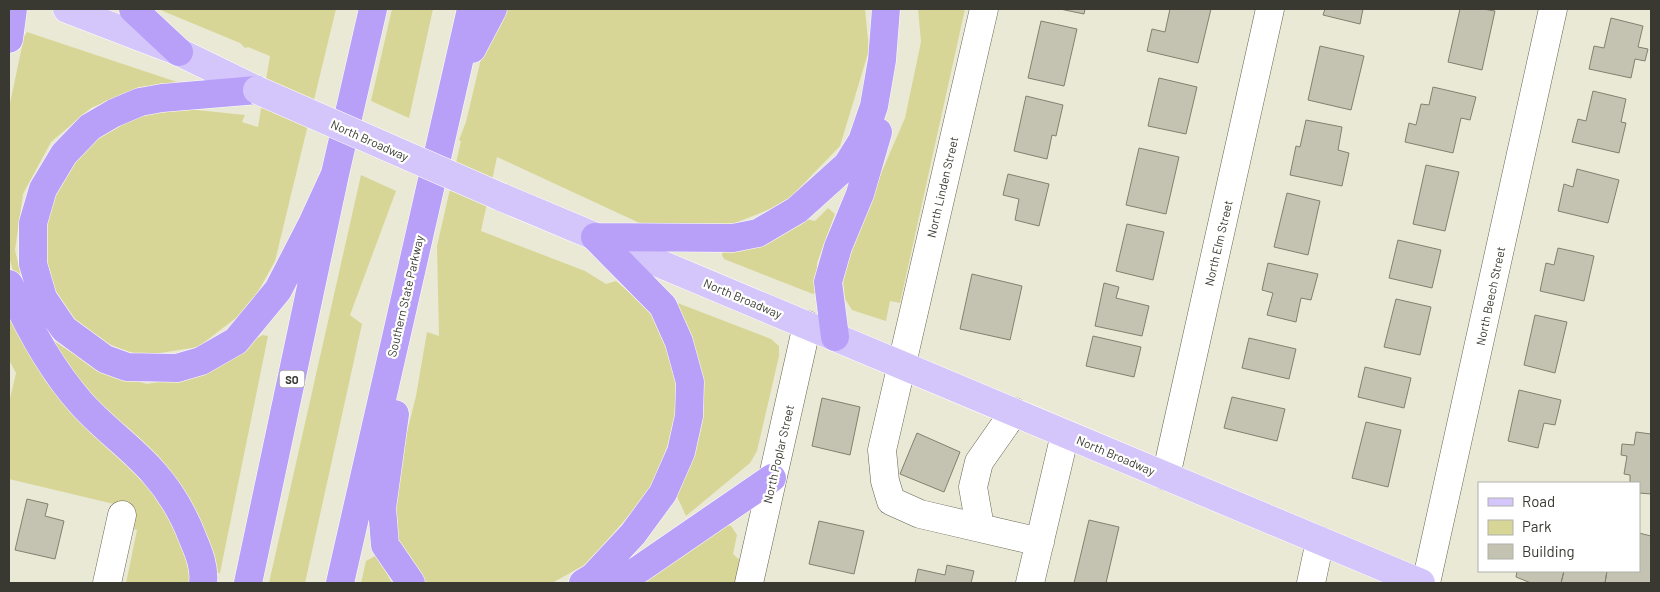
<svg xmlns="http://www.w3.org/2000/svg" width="1660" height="592" font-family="Barlow,sans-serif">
  <rect width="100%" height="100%" fill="#e9e9d5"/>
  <path fill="#d8d696" d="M158 9H336L275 261 249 308 198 347 141 356 89 337 53 298 39 240 57 176 113 119 158 106 245 115 242 122 258 127 270 56 248 47 245 48 240 43Z
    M392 9H433L409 118 371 101Z
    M496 9H865L869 50 840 146 785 203 725 227 646 226 497 157 481 231 585 271 606 284 616 281 654 314 676 360 679 417 649 492 588 563 552 583H425L397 548 389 504 416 396 427 332 439 336 437 246 461 141 459 140 466 122 484 46Z
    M918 9H965L900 303 890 301 886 321 852 310 845 299 842 272 858 227 905 118 921 42Z
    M27 32 180 83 140 87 91 108 51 142 23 194 15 250 24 289 54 341 99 370 147 384 194 376 251 341 263 335 268 336 220 573H211L86 393 19 291 9 257V108L24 37Z
    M361 175 396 191 350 315 362 324 305 583H269Z
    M828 208 835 214 817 263V292L813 294 724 259 722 255 723 251 800 218 815 221Z
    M675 302 771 339 779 346V356L757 451 750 463 686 516 675 492 697 442 704 395 696 358Z
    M9 317 46 382 107 443 155 488 182 538 191 583H126L137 530 134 529 135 509 9 479V403L16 373 9 360Z
    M723 524 731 526 737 535 733 554 745 565 740 583H638Z
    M377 555 392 583H361L366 561Z"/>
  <path fill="#c4c3b1" stroke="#81816f" d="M1060 9H1085L1084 14Z
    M1170 9H1211L1198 63 1147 51 1152 29 1165 32Z
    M1325 9H1363L1360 24 1323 15Z
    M1460 9H1483L1495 11 1482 70 1448 62Z
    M1611 18 1643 26 1638 47 1648 49 1645 61 1635 59 1631 78 1589 69 1594 46 1604 48Z
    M1041 21 1077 29 1064 86 1028 78Z
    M1320 46 1364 56 1351 110 1308 100Z
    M1159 78 1197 87 1186 134 1148 126Z
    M1433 87 1476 97 1470 120 1461 118 1453 153 1405 142 1409 123 1416 125 1421 104 1429 105Z
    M1593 91 1626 99 1621 122 1626 123 1619 153 1572 142 1578 119 1586 121Z
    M1026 96 1063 105 1056 136 1052 135 1047 159 1014 151Z
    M1306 120 1342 127 1338 150 1349 153 1342 186 1290 175 1296 146 1300 147Z
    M1139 148 1179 157 1166 214 1126 205Z
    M1426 165 1459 172 1445 231 1413 224Z
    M1577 169 1619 180 1608 223 1558 211 1564 184 1573 187Z
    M1008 174 1049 184 1039 226 1015 220 1019 199 1003 195Z
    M1287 193 1320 201 1308 255 1274 247Z
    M1127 224 1164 232 1153 280 1116 271Z
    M1398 240 1441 250 1432 288 1389 278Z
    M1558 248 1594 256 1584 301 1540 291 1546 263 1554 265Z
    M1268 263 1318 274 1311 300 1301 298 1296 322 1267 315 1273 293 1262 290Z
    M972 274 1022 286 1010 340 960 329Z
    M1104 283 1119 287 1116 298 1149 306 1142 336 1095 326Z
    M1396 299 1431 307 1420 355 1384 347Z
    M1535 315 1567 322 1555 373 1524 365Z
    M1093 336 1141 347 1134 377 1086 366Z
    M1249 338 1296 349 1289 379 1242 368Z
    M1365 367 1411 378 1404 408 1358 397Z
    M1519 390 1561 400 1555 425 1544 423 1538 448 1508 441Z
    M1232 397 1285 409 1277 441 1224 428Z
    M822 398 860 407 850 455 812 446Z
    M1366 422 1401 430 1388 487 1352 478Z
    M1636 432 1651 434V494L1639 493V483H1630V475L1624 474 1627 456 1621 455 1622 444 1634 445Z
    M917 433 960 452 944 492 900 474Z
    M27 499 48 504 45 516 64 521 55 559 15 550Z
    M1089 520 1119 527 1106 583H1074Z
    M819 521 864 531 854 574 809 564Z
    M1639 533 1651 536V583H1605L1607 571H1639Z
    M947 565 974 571 971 583H915L918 569 945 575Z
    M1517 571H1564L1561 583H1531L1516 577Z
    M1564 571H1607L1605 583H1561Z"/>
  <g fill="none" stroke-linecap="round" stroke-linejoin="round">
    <defs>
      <path id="minor" d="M984 9 882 450 885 481 891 501 920 514 1040 542
        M1166 476 1270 9
        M980 527 973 487 979 462 1014 412
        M107 583 122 515
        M749 583 807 325
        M1030 583 1065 434
        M1311 583 1320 541
        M1426 583 1553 9"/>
      <path id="major" d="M67 9 179 52 257 90
        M501 197 1421 583"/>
      <path id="highway" d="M133 9 179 52
        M9 39 13 9
        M472 49 493 9
        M257 90 162 98 140 102 114 113 90 127 64 154 43 189 33 223V264L43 298 64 329 105 359 127 367 177 368 201 361 236 341 278 290 311 226 335 174
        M595 237 733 238 758 233 797 210 847 165 862 141 874 106 882 60 886 9
        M9 284C28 327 50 368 81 403 103 428 131 447 153 472 170 491 184 515 193 539 199 553 205 568 203 583
        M835 337 828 282 838 247 860 194 878 132
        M395 414 382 508 385 545 411 583
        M248 583 335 174 373 9
        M340 583 471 9
        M583 583 593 577 633 534 663 493 681 452 689 416 690 382 679 342 663 306 595 237
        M619 583 772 478"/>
    </defs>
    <use href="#minor" stroke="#666554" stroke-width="29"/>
    <use href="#major" stroke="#fff" stroke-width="29"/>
    <use href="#highway" stroke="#fff" stroke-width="29"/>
    <use href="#minor" stroke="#fff" stroke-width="28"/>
    <use href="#major" stroke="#d4c6fb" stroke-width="28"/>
    <use href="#highway" stroke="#b8a0f9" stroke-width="28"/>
    <defs>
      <path id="major-bridge" d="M257 90 501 197"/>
    </defs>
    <use href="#major-bridge" stroke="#fff" stroke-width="29" stroke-linecap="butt"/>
    <use href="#major-bridge" stroke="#d4c6fb" stroke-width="28"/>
  </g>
  <g text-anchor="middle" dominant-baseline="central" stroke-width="4.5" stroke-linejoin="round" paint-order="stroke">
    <rect fill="#fff" stroke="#747470" stroke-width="1" x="279.5" y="370.5" width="25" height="17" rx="4"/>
    <g font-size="11" font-weight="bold" fill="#393932">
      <text x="292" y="379">SO</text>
    </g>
    <g font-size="12" fill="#393932" stroke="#fff">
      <text transform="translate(370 140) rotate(24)">North Broadway</text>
      <text transform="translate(942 187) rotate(-77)">North Linden Street</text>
      <text transform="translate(1218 243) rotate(-77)">North Elm Street</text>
      <text transform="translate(405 296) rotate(-77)">Southern State Parkway</text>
      <text transform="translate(1490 296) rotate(-78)">North Beech Street</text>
      <text transform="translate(743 298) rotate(23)">North Broadway</text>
      <text transform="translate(778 454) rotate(-77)">North Poplar Street</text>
      <text transform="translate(1116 455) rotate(23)">North Broadway</text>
    </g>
  </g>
  <rect width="1660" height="592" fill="none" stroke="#393932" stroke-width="20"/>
  <rect x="1478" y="482" width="162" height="90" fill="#ffffff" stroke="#b0b0ad"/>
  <rect x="1488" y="498" width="25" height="8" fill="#d4c6fb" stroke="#b0b0ad"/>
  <text x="1522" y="507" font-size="15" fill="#393932">Road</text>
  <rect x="1488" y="520" width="25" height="15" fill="#d8d696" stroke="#b0b0ad"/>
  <text x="1522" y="532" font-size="15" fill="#393932">Park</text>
  <rect x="1488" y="544" width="25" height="15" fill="#c4c3b1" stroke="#b0b0ad"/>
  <text x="1522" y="557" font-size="15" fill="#393932">Building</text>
</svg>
